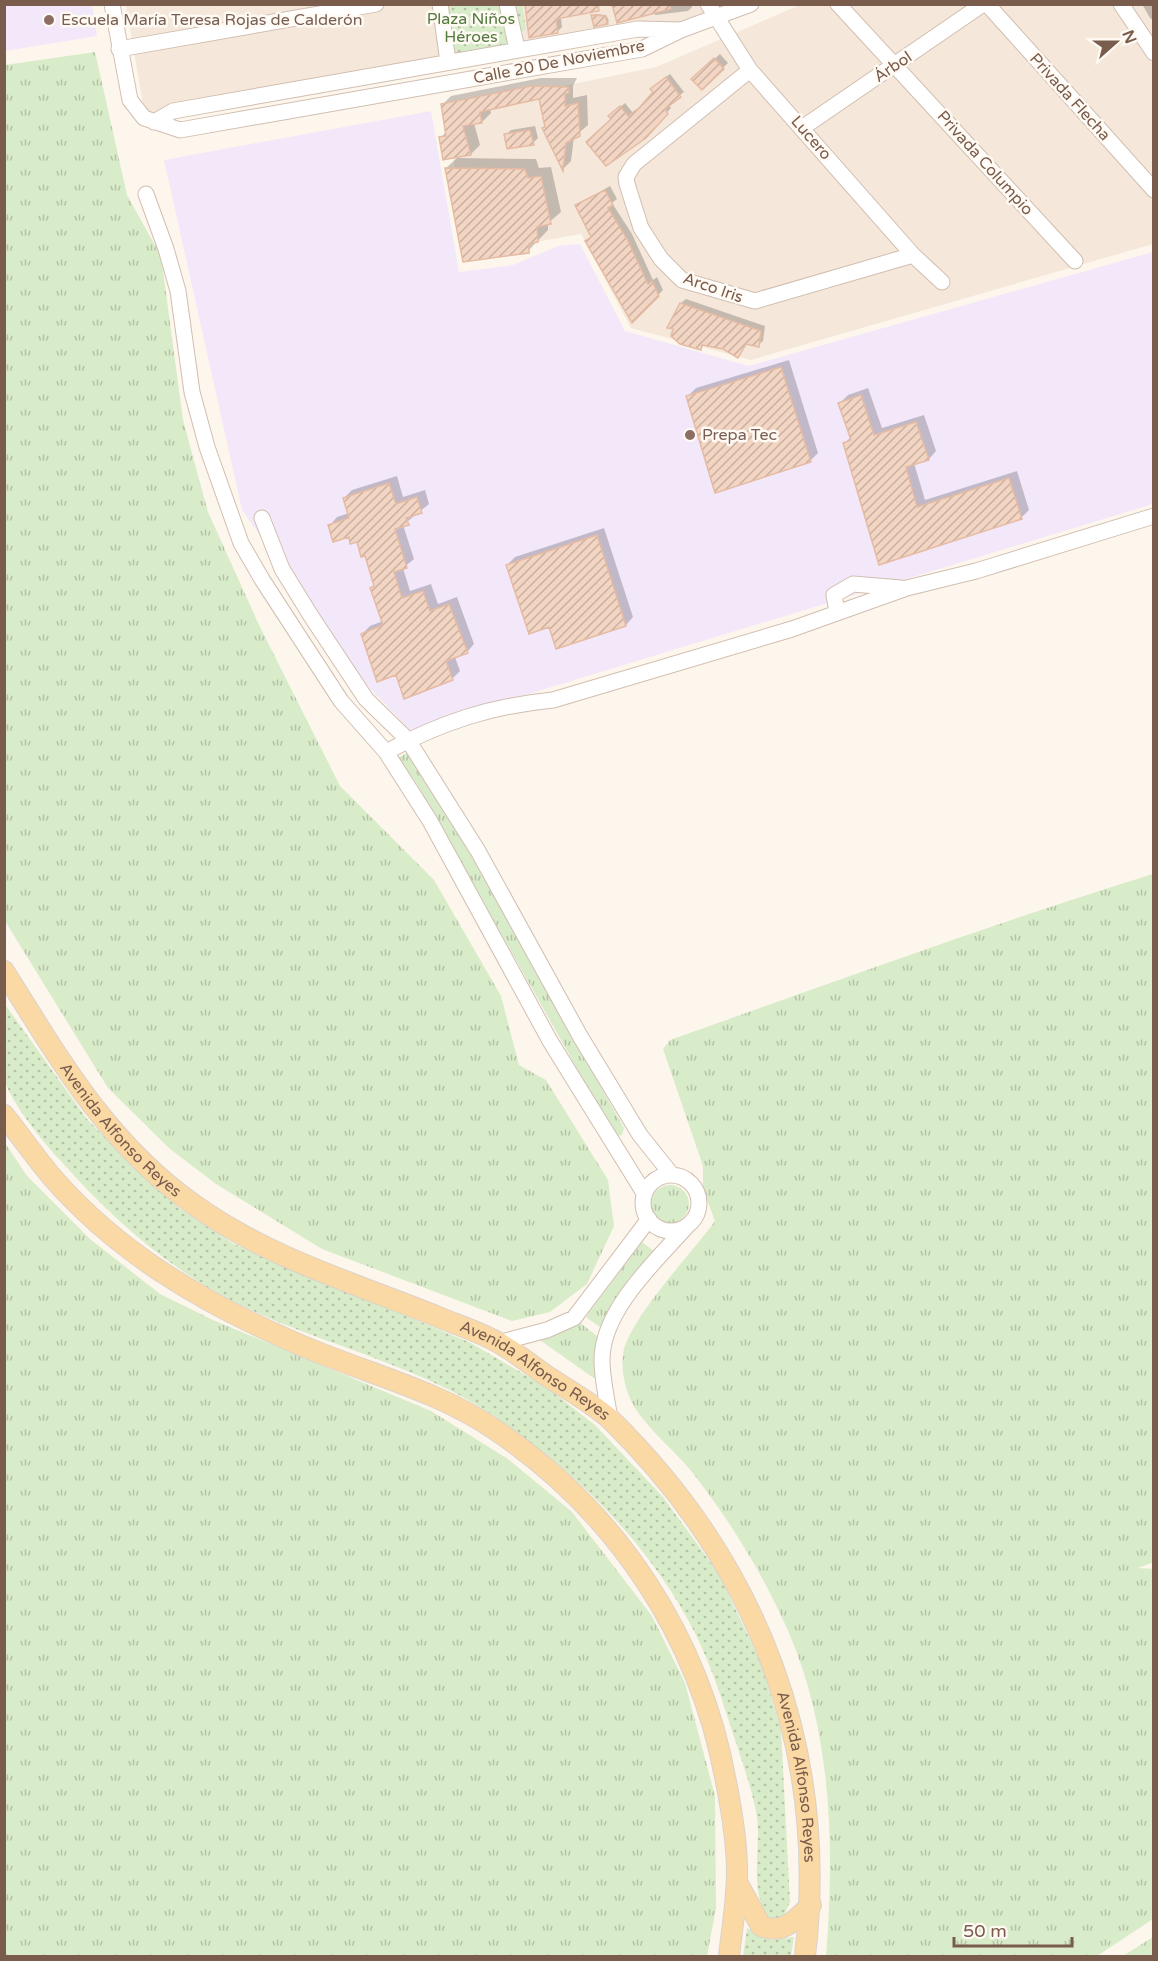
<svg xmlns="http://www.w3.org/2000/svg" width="1158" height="1961" font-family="'Varela Round',sans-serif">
  <defs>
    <pattern id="grass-tufts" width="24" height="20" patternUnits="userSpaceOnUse" patternTransform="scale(1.5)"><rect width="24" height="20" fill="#d8ecc9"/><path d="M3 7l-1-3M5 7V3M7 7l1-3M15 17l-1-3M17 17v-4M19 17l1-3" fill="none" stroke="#b4c2a5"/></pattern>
    <pattern id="park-dots" width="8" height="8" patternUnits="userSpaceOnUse" patternTransform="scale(1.5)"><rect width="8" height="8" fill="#d8ecc9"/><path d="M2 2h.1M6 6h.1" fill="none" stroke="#b4c2a5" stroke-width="1.8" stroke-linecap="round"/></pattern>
    <pattern id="building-hatch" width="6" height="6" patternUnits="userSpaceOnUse" patternTransform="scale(1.5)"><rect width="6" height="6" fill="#f3d5c3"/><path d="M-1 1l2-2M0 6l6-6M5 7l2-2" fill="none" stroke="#cab0a1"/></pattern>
  </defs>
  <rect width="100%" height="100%" fill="#fdf6ec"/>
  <path fill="#f5e8da" d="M126 5H724L657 30 145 116Z
    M800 5H1153V244L751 360 631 328 581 234 468 254 446 110 656 67Z"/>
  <path fill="#f3e8fa" d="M5 4 92 5 97 36 5 51Z
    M431 111 459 272 513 265 558 246 580 244 625 331 749 366 1153 252V504L410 730 363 681 242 510 164 160Z"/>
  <path fill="url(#grass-tufts)" d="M95 52 127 195 161 256 183 420 208 512 259 625 340 786 434 880 501 996 519 1065 546 1080 608 1180 614 1226 587 1284 550 1312 512 1321 322 1249 216 1184 170 1149 108 1088 5 921V65Z
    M407 753 460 836 624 1128 622 1135 617 1136 602 1113 417 784 398 758Z
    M1153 874 1154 1562 1138 1568 1154 1569 1153 1919 1097 1956H826C835 1846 832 1725 784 1622 760 1569 728 1518 692 1472 675 1451 652 1433 637 1411 626 1394 621 1375 623 1355 626 1322 693 1252 715 1221L703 1189V1166L663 1049 670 1040C831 983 991 924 1153 874Z
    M5 1143 27 1176 90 1239 160 1294 213 1320 431 1411 508 1459 572 1512 652 1616 685 1683 715 1796 716 1908 707 1956H5Z
    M651 1204a19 19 0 1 1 38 0a19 19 0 1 1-38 0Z
    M642 1242 654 1251 619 1293 601 1328 586 1317Z
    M579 1322 597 1336 595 1379 537 1338Z
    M1153 1937V1956H1123Z"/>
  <path fill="url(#park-dots)" d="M442 5H522L526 30 517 33 519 43 448 58Z
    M4 1003 87 1119 132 1165 179 1208 234 1244 471 1343 546 1387 595 1425 663 1497 719 1574 761 1663 781 1730 790 1902 782 1919 769 1918C747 1890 763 1845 756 1811 751 1787 742 1761 734 1737 723 1702 712 1668 696 1635 653 1549 581 1476 503 1422 430 1370 342 1350 262 1315 178 1278 120 1227 59 1159 46 1146 7 1097 5 1080 1 1056 5 1027 4 1003Z
    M747 1928 772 1940 794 1937 791 1956H743Z"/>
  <path fill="#0003" d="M526 4 560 10 562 27 557 32Z
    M613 4H692V7L688 11 655 15V11Z
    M1142 4H1154V21L1150 18Z
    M595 14 606 15 609 21 607 23 593 16Z
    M720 54 728 63 702 88 693 79Z
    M670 74 684 92 668 104 671 108 635 145 610 116 625 103 633 113 655 92 656 85Z
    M541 78H577L573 86V98L587 95 588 125 574 137 571 161 563 169 541 97 490 108 491 113 482 122 474 123 480 145 471 154 444 158 440 138 447 131 442 105 451 96Z
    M535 126 538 138 533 143 506 135 511 130Z
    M457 158 536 159 539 168 551 167 561 212 548 223V230L528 251 446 168Z
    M610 186 617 199 612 203 632 234 653 280 657 277 663 290 632 321 577 205Z
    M686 299 765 326 763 341 758 345 747 342 738 356 724 348 705 344 701 348 681 303Z
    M789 360 818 453 810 461 688 396 696 388Z
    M868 388 882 428 924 415 936 451 929 459 914 463 925 500 1017 471 1029 510 1021 518 880 563 845 443 851 437 840 403 848 395Z
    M397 476 403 497 425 490 429 504 403 525 414 559 403 568 410 591 431 584 438 604 457 597 474 644 467 652 455 657 460 671 452 679 397 673 362 634 370 626 383 621 376 585 366 554 358 540 330 525 337 517 349 513 344 498 352 490Z
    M604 528 633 617 626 625 557 647 550 625 507 565 515 557Z"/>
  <path fill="url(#building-hatch)" stroke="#e6bba3" stroke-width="1.5" d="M525 4H598L599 11 556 19 558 33 529 38Z
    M612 4H670L671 9 617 23Z
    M591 15 605 16 608 24 594 27Z
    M714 58 724 69 702 90 691 79Z
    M666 77 681 97 665 109 668 114 646 138 606 166 586 142 611 119 608 116 620 106 628 116 639 108 653 92 650 89Z
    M531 86 568 87 569 93 565 94V106L578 103 580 136 566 143 563 171 542 128 545 127 539 99 480 112 482 123 463 126 471 155 443 160 439 137 446 136 441 104Z
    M530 130 534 145 507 149 504 134Z
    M445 168 525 169 528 178 541 176 551 224 537 227 538 242 529 244V253L463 262Z
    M605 190 613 205 608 208 627 239 648 284 652 281 659 296 632 323 585 241 591 237 575 205Z
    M680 303 761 331 759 347 746 344 738 358 723 349 702 345 701 350 680 344 671 336 673 329 667 328Z
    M781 367 811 462 715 493 686 396Z
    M861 395 874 435 916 422 929 460 906 467 917 507 1009 478 1022 519 879 565 843 443 851 440 838 403Z
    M389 483 396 504 417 497 422 513 406 518 409 525 395 529 407 568 394 572 402 598 423 591 430 611 449 604 468 653 446 661 453 680 404 699 396 675 377 682 361 634 383 625 370 588 374 586 365 556 361 557 357 542 350 544 349 537 333 542 328 525 349 518 343 498Z
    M597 535 626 626 556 649 549 627 529 634 506 565Z"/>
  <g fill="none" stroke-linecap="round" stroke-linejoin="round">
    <defs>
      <path id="minor" d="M112 4 130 100 144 118 180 130 642 49 681 30 751 4
        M440 4 448 62
        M507 4 517 49
        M708 4 750 70 913 255 942 282
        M838 4 1075 261
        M987 4 1154 190
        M1121 4 1154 53
        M119 49 376 4
        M750 70 634 164 626 177 627 184 641 228 661 259 682 280 755 301 913 255
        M154 122 173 111 638 29 681 30
        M802 128 983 4
        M146 194 166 249 178 291 192 392 207 447 241 543 263 581 341 701 386 752 430 821 550 1041 644 1193
        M262 518 282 569 311 616 366 699 408 740 478 851 580 1036 640 1135 672 1175
        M837 612 834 595 853 584 901 588
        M386 752C442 722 491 706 553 700L792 629 907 588 976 571 1154 516
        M643 1203a28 28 0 1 1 56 0a28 28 0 1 1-56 0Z
        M498 1343 547 1330 574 1318 649 1219
        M610 1419C607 1399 602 1379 602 1360 602 1310 656 1261 687 1226"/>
      <g id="major">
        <path id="s1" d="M4 971C59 1059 107 1143 193 1204 266 1257 354 1283 436 1316 457 1325 480 1332 499 1343 515 1352 530 1364 544 1374 566 1389 593 1403 612 1421 759 1566 829 1750 805 1956"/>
        <path d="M4 1115C20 1135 35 1157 52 1177 116 1251 200 1301 289 1340 356 1371 432 1387 494 1429 617 1511 700 1638 726 1782 732 1812 737 1842 737 1872 737 1900 732 1929 729 1956"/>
        <path d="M737 1882 761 1926C783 1935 795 1920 811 1905"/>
      </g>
    </defs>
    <use href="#minor" stroke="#d1beb0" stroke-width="17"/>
    <use href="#major" stroke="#dad1cd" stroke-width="22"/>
    <use href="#minor" stroke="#fff" stroke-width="15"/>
    <use href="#major" stroke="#fbd9a5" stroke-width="20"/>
  </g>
  <g fill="#8d6e63" stroke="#fffaf3" stroke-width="2">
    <circle cx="49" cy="20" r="6"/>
    <circle cx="690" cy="435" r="6"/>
  </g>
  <g text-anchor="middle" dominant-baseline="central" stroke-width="5" stroke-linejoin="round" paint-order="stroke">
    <g font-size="16" fill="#537a41" stroke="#fffaf3">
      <text x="471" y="19">Plaza Niños<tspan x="471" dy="18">Héroes</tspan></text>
    </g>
    <g font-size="16" fill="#785e54" stroke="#fffaf3" text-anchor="start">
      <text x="61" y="20">Escuela María Teresa Rojas de Calderón</text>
      <text x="702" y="435">Prepa Tec</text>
    </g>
    <g font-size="16" fill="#7a5c4d" stroke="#fffaf3">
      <text transform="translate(559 62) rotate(-11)">Calle 20 De Noviembre</text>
      <text transform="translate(893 67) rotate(-34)">Árbol</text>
      <text transform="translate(1070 97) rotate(48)">Privada Flecha</text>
      <text transform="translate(811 138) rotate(49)">Lucero</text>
      <text transform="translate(985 163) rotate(48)">Privada Columpio</text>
      <text transform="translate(713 288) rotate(19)">Arco Iris</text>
      <text stroke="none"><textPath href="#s1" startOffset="198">Avenida Alfonso Reyes</textPath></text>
      <text stroke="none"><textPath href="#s1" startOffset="684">Avenida Alfonso Reyes</textPath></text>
      <text stroke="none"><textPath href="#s1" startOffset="1186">Avenida Alfonso Reyes</textPath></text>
    </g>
  </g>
  <rect width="1158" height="1961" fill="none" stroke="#7a5c4d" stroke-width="12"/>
  <g transform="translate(1116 42) rotate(69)" stroke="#fffaf3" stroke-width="4.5" paint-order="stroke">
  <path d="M0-4.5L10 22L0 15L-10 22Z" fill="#7a5c4d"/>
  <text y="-9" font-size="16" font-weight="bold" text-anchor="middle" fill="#7a5c4d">N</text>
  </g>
  <path d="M954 1937v9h118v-9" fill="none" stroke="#7a5c4d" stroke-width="3"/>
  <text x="963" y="1937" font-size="18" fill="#7a5c4d" stroke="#fffaf3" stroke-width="4.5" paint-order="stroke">50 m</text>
</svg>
